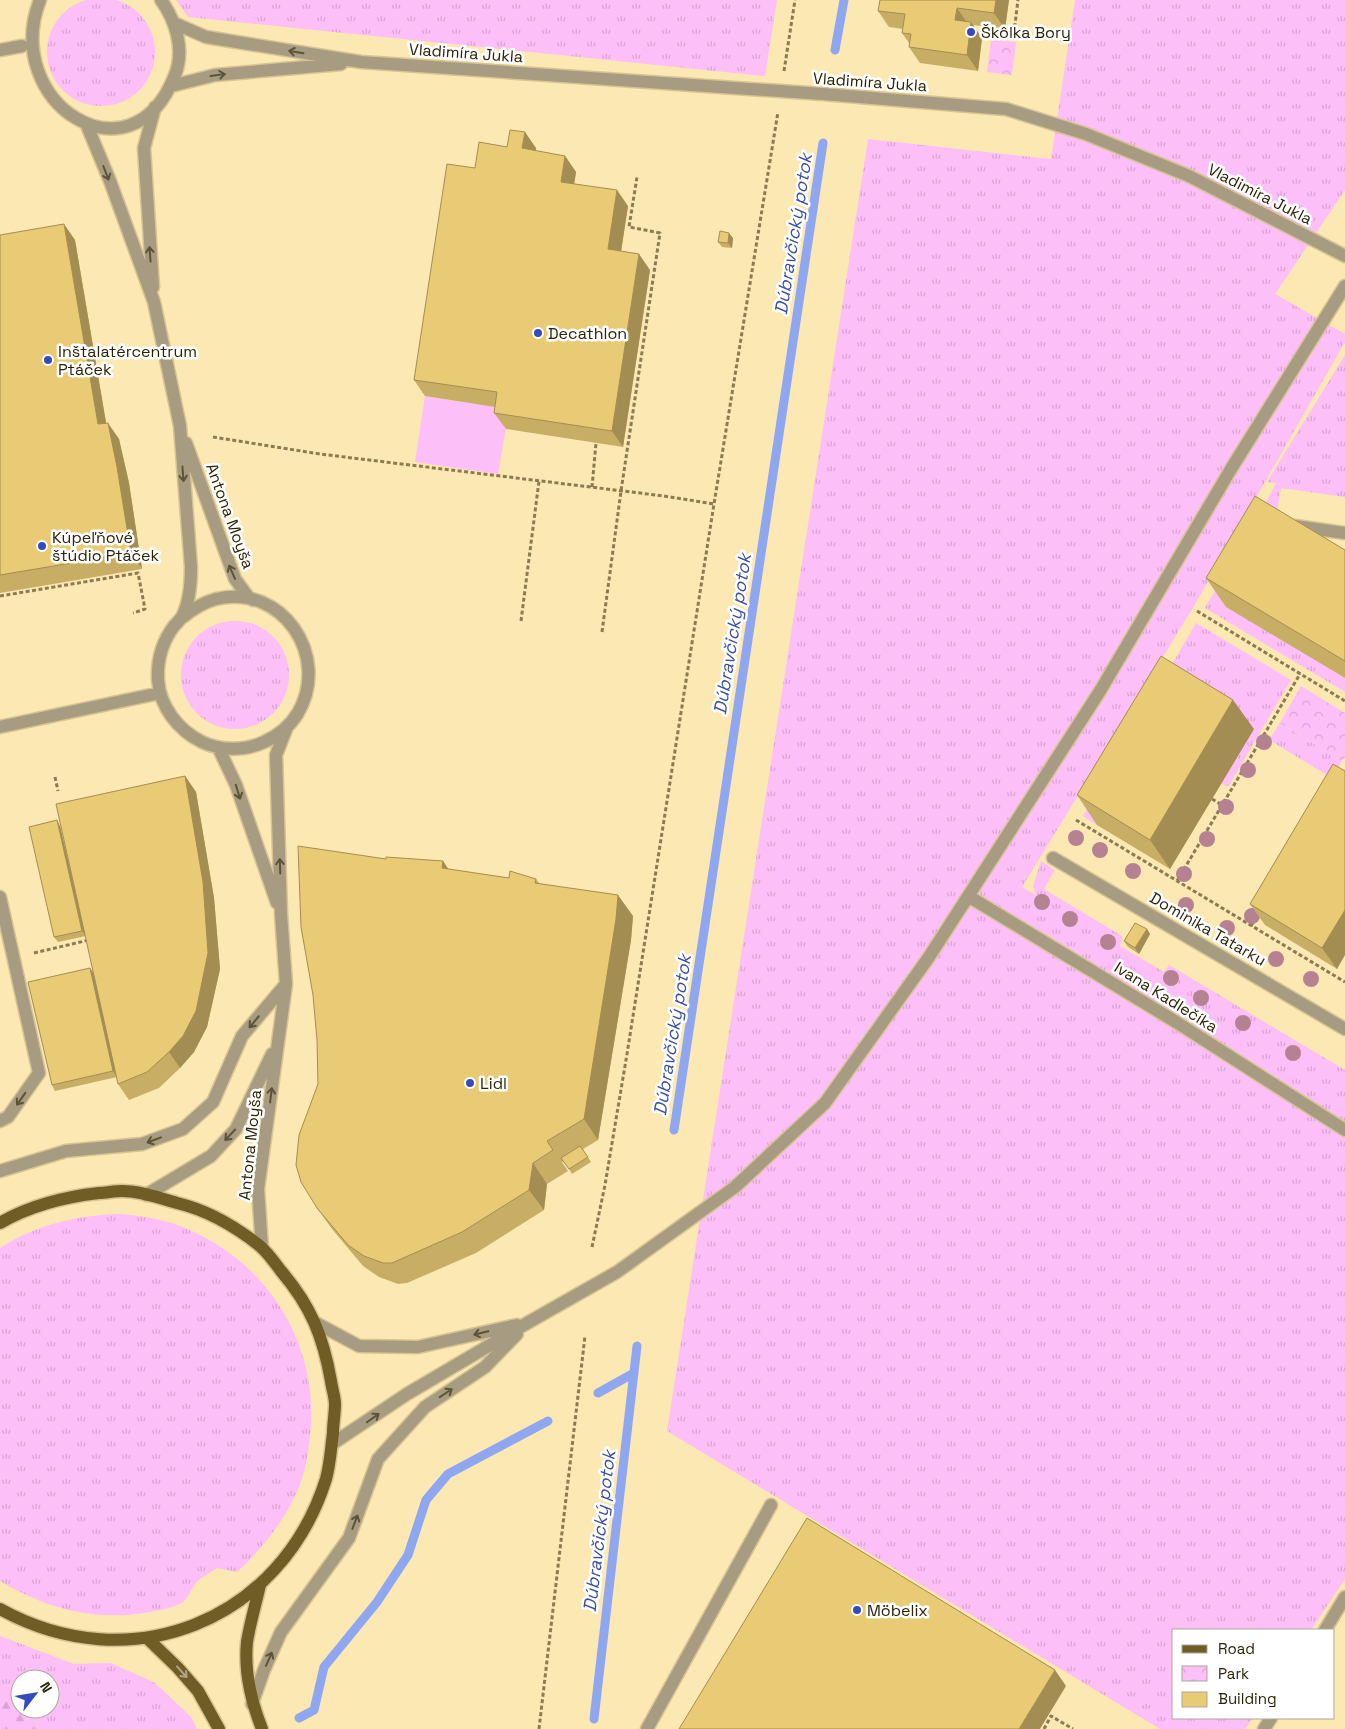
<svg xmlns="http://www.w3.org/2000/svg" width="1345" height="1729" font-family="'Space Grotesk',sans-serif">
  <defs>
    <pattern id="grass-tufts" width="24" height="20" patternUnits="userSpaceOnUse" patternTransform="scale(1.25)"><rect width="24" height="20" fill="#fdbff7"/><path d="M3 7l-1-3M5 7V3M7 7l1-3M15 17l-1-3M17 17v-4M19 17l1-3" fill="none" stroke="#d9a4d2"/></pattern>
    <pattern id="forest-firs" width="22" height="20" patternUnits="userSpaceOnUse" patternTransform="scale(1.25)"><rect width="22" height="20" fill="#fdbff7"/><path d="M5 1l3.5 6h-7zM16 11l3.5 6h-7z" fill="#d9a4d2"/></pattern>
    <pattern id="park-crowns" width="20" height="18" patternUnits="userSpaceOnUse" patternTransform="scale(1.25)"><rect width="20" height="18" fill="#fdbff7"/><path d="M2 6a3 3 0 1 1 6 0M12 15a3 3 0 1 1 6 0" fill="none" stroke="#d9a4d2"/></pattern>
  </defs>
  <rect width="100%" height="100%" fill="#fce8b2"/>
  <path fill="url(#grass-tufts)" d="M47 52a54 54 0 1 1 108 0a54 54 0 1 1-108 0Z
    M176 0H777L765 76 188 17Z
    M1075 0H1345V190L1275 294 1345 334V342L1194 606 1022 887 1036 895 1033 886 1041 861 1055 870 1044 889 1122 936 1120 946 1164 972 1169 965 1345 1070V1579L1311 1630H1174V1718H1253L1245 1729H1160L667 1431 868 139 1051 159Z
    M1345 355V497L1281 488 1277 510 1265 504 1276 483 1267 482Z
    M1258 515 1227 607 1345 678V692L1205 608Z
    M181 675a54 54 0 1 1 108 0a54 54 0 1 1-108 0Z
    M1196 623 1291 680 1228 787 1221 783 1097 825 1083 816Z
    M1280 723 1342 761 1332 778 1269 740Z
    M122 1214C139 1216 157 1218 174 1224 259 1253 316 1334 311 1424 309 1446 307 1467 299 1487 285 1520 264 1547 237 1572L217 1568C210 1573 200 1577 195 1584 191 1589 188 1599 183 1602 174 1608 160 1610 150 1612 95 1622 47 1609 0 1581V1248C37 1224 79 1215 122 1214Z
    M0 1636 74 1664 111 1663 155 1683 191 1717 197 1729H39L29 1709H50V1679H20V1696L0 1686Z"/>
  <path fill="url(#forest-firs)" d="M0 1686 20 1696V1709H29L39 1729H0Z"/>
  <path fill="url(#park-crowns)" d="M991 40 1016 42 1012 75 987 72Z
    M1301 686 1345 713V757L1342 761 1280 723Z"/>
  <path fill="#fdbff7" d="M425 396 509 409 498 474 415 462Z"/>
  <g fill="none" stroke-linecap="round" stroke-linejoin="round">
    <path stroke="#8fa7f0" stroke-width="9" d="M835 50 844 0
      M674 1130 823 143
      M598 1393 634 1373
      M299 1718 314 1710 324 1667 377 1602 408 1555 426 1500 448 1474 548 1421
      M594 1719 637 1346"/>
    <defs>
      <path id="minor" d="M40 0C0 102 131 188 175 75 185 50 176 21 161 0
        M174 23 206 37 361 62 823 94 1006 109 1086 134 1189 176 1345 256
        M0 50 22 46
        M171 86 215 75 341 64
        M88 128 110 181 154 302 180 426 191 567C191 583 190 600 183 615 181 619 177 623 174 626 162 642 157 661 158 680 160 707 178 730 202 742 221 751 245 751 264 742 278 736 290 726 298 713 331 656 282 583 216 599 204 602 193 609 183 617
        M153 287 144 148 155 107
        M186 443 235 579 249 598 253 600
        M1295 526 1345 533
        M0 727 160 693
        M218 747 236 785 277 903
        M1053 858 1345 1029
        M968 896 1176 1022 1345 1130
        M0 897 39 1073 8 1117 0 1121
        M0 1171 66 1151 142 1144 183 1129 213 1102 242 1036 286 984
        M146 1195 211 1156 236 1129 272 1054
        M262 1248 258 1189 286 984 281 914 276 755 287 727
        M316 1323 359 1346 418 1347 517 1325
        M332 1444 407 1394 529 1322 617 1272 735 1187 825 1103 929 957 1100 691 1231 469 1345 286
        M1325 1630 1345 1597
        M252 1704 264 1670 281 1632 349 1538 378 1459 425 1407 485 1367 517 1334
        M647 1729 771 1505
        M1264 1729 1271 1718"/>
      <path id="major" d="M0 1223C31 1205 63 1197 99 1193 106 1193 114 1191 122 1191 140 1191 160 1198 177 1203 207 1210 236 1227 260 1246 268 1253 275 1263 281 1271 311 1306 323 1336 331 1381 332 1389 335 1397 335 1404 335 1414 333 1423 333 1433 331 1448 330 1465 326 1479 281 1622 130 1681 0 1609
        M260 1585C256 1603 250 1623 247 1642 244 1672 251 1701 262 1729
        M147 1638 178 1668 198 1691 219 1729"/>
    </defs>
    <use href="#minor" stroke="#d7c493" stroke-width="15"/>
    <use href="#major" stroke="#d7c493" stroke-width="15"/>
    <path stroke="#8a7b53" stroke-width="3" stroke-dasharray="4 2.5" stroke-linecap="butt" d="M1013 40 1018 0
      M784 71 795 0
      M213 437 320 454 664 496 714 504
      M592 487 596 443
      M0 596 138 573 145 609 133 613
      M1197 611 1345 701
      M521 621 539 481
      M602 632 621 491 660 233 629 227 637 177
      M55 777 58 791
      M1212 799 1222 805
      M1076 820 1345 982
      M1177 881 1300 674
      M1251 926 1260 911
      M34 953 89 940
      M592 1247 605 1185 627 1054 714 504 778 112
      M539 1729 585 1336
      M1044 1729 1051 1716 1073 1729"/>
    <use href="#minor" stroke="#a79c81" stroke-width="12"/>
    <use href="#major" stroke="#705d26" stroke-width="12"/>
  </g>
  <g fill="#b58292">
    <circle cx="1264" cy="742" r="8"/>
    <circle cx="1248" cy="770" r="8"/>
    <circle cx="1226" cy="807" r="8"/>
    <circle cx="1076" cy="838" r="8"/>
    <circle cx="1207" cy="839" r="8"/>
    <circle cx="1100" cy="850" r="8"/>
    <circle cx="1133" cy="871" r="8"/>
    <circle cx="1184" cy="874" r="8"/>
    <circle cx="1042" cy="902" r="8"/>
    <circle cx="1186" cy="905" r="8"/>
    <circle cx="1252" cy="916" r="8"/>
    <circle cx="1070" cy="919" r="8"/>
    <circle cx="1227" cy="928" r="8"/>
    <circle cx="1108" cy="942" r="8"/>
    <circle cx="1276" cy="959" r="8"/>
    <circle cx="1171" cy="978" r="8"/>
    <circle cx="1311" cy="979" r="8"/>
    <circle cx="1201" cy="998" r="8"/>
    <circle cx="1243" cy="1023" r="8"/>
    <circle cx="1293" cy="1053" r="8"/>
  </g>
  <path fill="#c8ae65" d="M880 0H1009L1005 29 973 25 982 38 978 71 920 63 909 47V43L902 33 903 29 889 27 878 11Z
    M507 147 536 148V151L565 156 576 172 574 184 628 206 621 251 650 270 623 447 506 429 494 413 495 407 425 396 414 380 475 168Z
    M0 235 75 240 106 423 119 439 129 483 142 569 0 593Z
    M733 238 732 248 722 247 718 242Z
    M1345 550V678L1226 607 1206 578Z
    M1254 729 1170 869 1097 825 1077 795Z
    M1333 764 1337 969 1265 925 1250 904Z
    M185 776 196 792 214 898 220 969 207 1027 194 1052 180 1068 159 1088 129 1100 118 1084 117 1077 55 1091 52 1085 90 968 94 974 86 936 58 942 54 937 60 826 81 918Z
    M443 861 448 869 509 878 536 879 539 883 633 916 631 940 598 1140 583 1149 591 1162 572 1174 564 1161 562 1162 568 1171 547 1184 544 1210 476 1253 407 1283 398 1284 379 1277 363 1266 332 1229 317 1208 318 1084Z
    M1147 929 1150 934 1139 954 1128 947 1124 941Z"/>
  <path fill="#a38d52" d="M996 0H1009L1005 29 994 13Z
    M957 8 968 24 955 20Z
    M971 22 982 38 978 71 967 55Z
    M525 132 536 148 534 164 522 148Z
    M565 156 576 172 572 198 561 182Z
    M617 190 628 206 619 265 608 249Z
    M64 224 75 240 109 440 98 424Z
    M729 233 733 238 732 248 728 243Z
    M639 254 650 270 623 447 612 431Z
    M108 423 119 439 129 483 142 569 131 553Z
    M1233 700 1254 729 1170 869 1150 840Z
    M185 776 196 792 214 898 220 969 207 1027 194 1052 180 1068 169 1052Z
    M57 820 60 826 86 936 82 931Z
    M443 861 457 882 442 868Z
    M618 895 633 916 631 940 598 1140 584 1119Z
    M1345 910V955L1337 969 1322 948Z
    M1147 929 1150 934 1139 954 1135 948Z
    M90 968 94 974 117 1077 113 1071Z
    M533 1163 547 1184 544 1210 529 1190Z
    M1055 1670 1066 1686 1040 1729H1019Z"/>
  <path fill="#e9ca75" stroke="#a38d52" d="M880 0H996L994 13 957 8 955 20 971 22 967 55 909 47 911 34 902 33 905 14 878 11Z
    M510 130 525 132 522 148 565 156 561 182 617 190 608 249 639 254 612 431 494 413 497 392 414 380 447 164 475 168 479 142 507 147Z
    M64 224 98 424 108 423 117 467 131 553 0 575V235Z
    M720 231 729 233 728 243 718 242Z
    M1255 496 1345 550V661L1206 578Z
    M1161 656 1233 700 1150 840 1077 795Z
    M1333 764 1345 771V910L1322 948 1250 904Z
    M185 776 203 882 208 953 196 1011 183 1036 169 1052 147 1072 118 1084 56 804Z
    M57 820 82 931 54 937 29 827Z
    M298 846 386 859V857L443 861 442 868 509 878 510 871 536 879 535 883 618 895 616 919 584 1119 547 1141 553 1150 533 1163 529 1190 462 1232 392 1263H383L364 1256 348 1245 317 1208 301 1182 296 1165 299 1135 318 1084 317 1040 313 995 301 927Z
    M1135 923 1147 929 1135 948 1124 941Z
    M90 968 113 1071 52 1085 28 982Z
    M580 1146 588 1157 569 1169 561 1158Z
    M807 1518 1055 1670 1019 1729H679Z"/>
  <defs><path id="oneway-shaft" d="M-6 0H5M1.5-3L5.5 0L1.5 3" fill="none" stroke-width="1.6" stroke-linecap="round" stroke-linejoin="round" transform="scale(1.25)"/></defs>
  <g stroke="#5d5337">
    <use href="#oneway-shaft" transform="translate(296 52) rotate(-171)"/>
    <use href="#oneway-shaft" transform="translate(218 75) rotate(-8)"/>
    <use href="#oneway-shaft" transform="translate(106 173) rotate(69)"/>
    <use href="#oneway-shaft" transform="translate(150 254) rotate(-94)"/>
    <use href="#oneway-shaft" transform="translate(183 474) rotate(86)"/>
    <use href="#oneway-shaft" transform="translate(232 572) rotate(-114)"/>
    <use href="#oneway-shaft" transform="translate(238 792) rotate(73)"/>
    <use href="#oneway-shaft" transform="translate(280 866) rotate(-92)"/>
    <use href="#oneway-shaft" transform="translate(254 1022) rotate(130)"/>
    <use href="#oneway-shaft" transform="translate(271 1095) rotate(-83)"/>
    <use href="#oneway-shaft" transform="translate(21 1099) rotate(125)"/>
    <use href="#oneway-shaft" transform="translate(230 1135) rotate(133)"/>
    <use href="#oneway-shaft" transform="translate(154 1140) rotate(159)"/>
    <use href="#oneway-shaft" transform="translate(481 1333) rotate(167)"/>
    <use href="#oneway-shaft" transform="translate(446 1393) rotate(-34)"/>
    <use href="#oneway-shaft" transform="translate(373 1418) rotate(-35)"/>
    <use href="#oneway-shaft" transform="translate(355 1522) rotate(-69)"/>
    <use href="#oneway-shaft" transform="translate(269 1659) rotate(-66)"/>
  </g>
  <use stroke="#b0a688" href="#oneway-shaft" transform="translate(182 1672) rotate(48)"/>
  <g fill="#354bbd" stroke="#fff" stroke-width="2">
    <circle cx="971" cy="32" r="5"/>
    <circle cx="538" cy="333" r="5"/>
    <circle cx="48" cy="360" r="5"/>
    <circle cx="42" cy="546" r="5"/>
    <circle cx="470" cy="1083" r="5"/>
    <circle cx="857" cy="1610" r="5"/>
  </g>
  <g text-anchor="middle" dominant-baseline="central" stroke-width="5" stroke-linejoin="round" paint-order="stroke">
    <g font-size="16" fill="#2c2206" stroke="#fff" text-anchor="start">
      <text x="981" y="32">Škôlka Bory</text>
      <text x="548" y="333">Decathlon</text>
      <text x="58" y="351">Inštalatércentrum<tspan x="58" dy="18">Ptáček</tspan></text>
      <text x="52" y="537">Kúpeľňové<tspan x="52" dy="18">štúdio Ptáček</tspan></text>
      <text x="480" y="1083">Lidl</text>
      <text x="867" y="1610">Möbelix</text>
    </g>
    <g font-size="16" fill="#2c2206" stroke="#fff">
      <text transform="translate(466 53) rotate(4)">Vladimíra Jukla</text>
      <text transform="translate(870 82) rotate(4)">Vladimíra Jukla</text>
      <text transform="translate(1260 194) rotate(27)">Vladimíra Jukla</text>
      <text transform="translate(230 516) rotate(70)">Antona Moyša</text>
      <text transform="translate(1208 929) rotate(30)">Dominika Tatarku</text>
      <text transform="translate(1166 997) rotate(32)">Ivana Kadlečíka</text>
      <text transform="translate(250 1145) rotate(-84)">Antona Moyša</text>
    </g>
    <g font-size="18" font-style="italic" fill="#394fa4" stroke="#fff">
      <text transform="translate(793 234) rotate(-81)">Dúbravčický potok</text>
      <text transform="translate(732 634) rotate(-81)">Dúbravčický potok</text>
      <text transform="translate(672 1035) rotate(-81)">Dúbravčický potok</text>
      <text transform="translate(599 1531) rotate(-83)">Dúbravčický potok</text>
    </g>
  </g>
  <rect x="1172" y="1629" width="162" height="90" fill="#ffffff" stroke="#aba79b"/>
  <rect x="1182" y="1645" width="25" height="8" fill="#705d26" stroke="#aba79b"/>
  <text x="1218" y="1654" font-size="15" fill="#2c2206">Road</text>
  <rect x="1182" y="1666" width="25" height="15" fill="url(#park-crowns)" stroke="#aba79b"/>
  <text x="1218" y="1679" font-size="15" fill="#2c2206">Park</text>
  <rect x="1182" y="1692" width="25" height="15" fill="#e9ca75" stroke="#aba79b"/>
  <text x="1218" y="1704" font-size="15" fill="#2c2206">Building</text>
  <g transform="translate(35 1694) rotate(59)"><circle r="24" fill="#ffffff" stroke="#aba79b"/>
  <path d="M0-4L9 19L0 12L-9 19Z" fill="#354bbd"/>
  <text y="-8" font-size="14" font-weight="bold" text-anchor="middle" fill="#2c2206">N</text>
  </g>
</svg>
